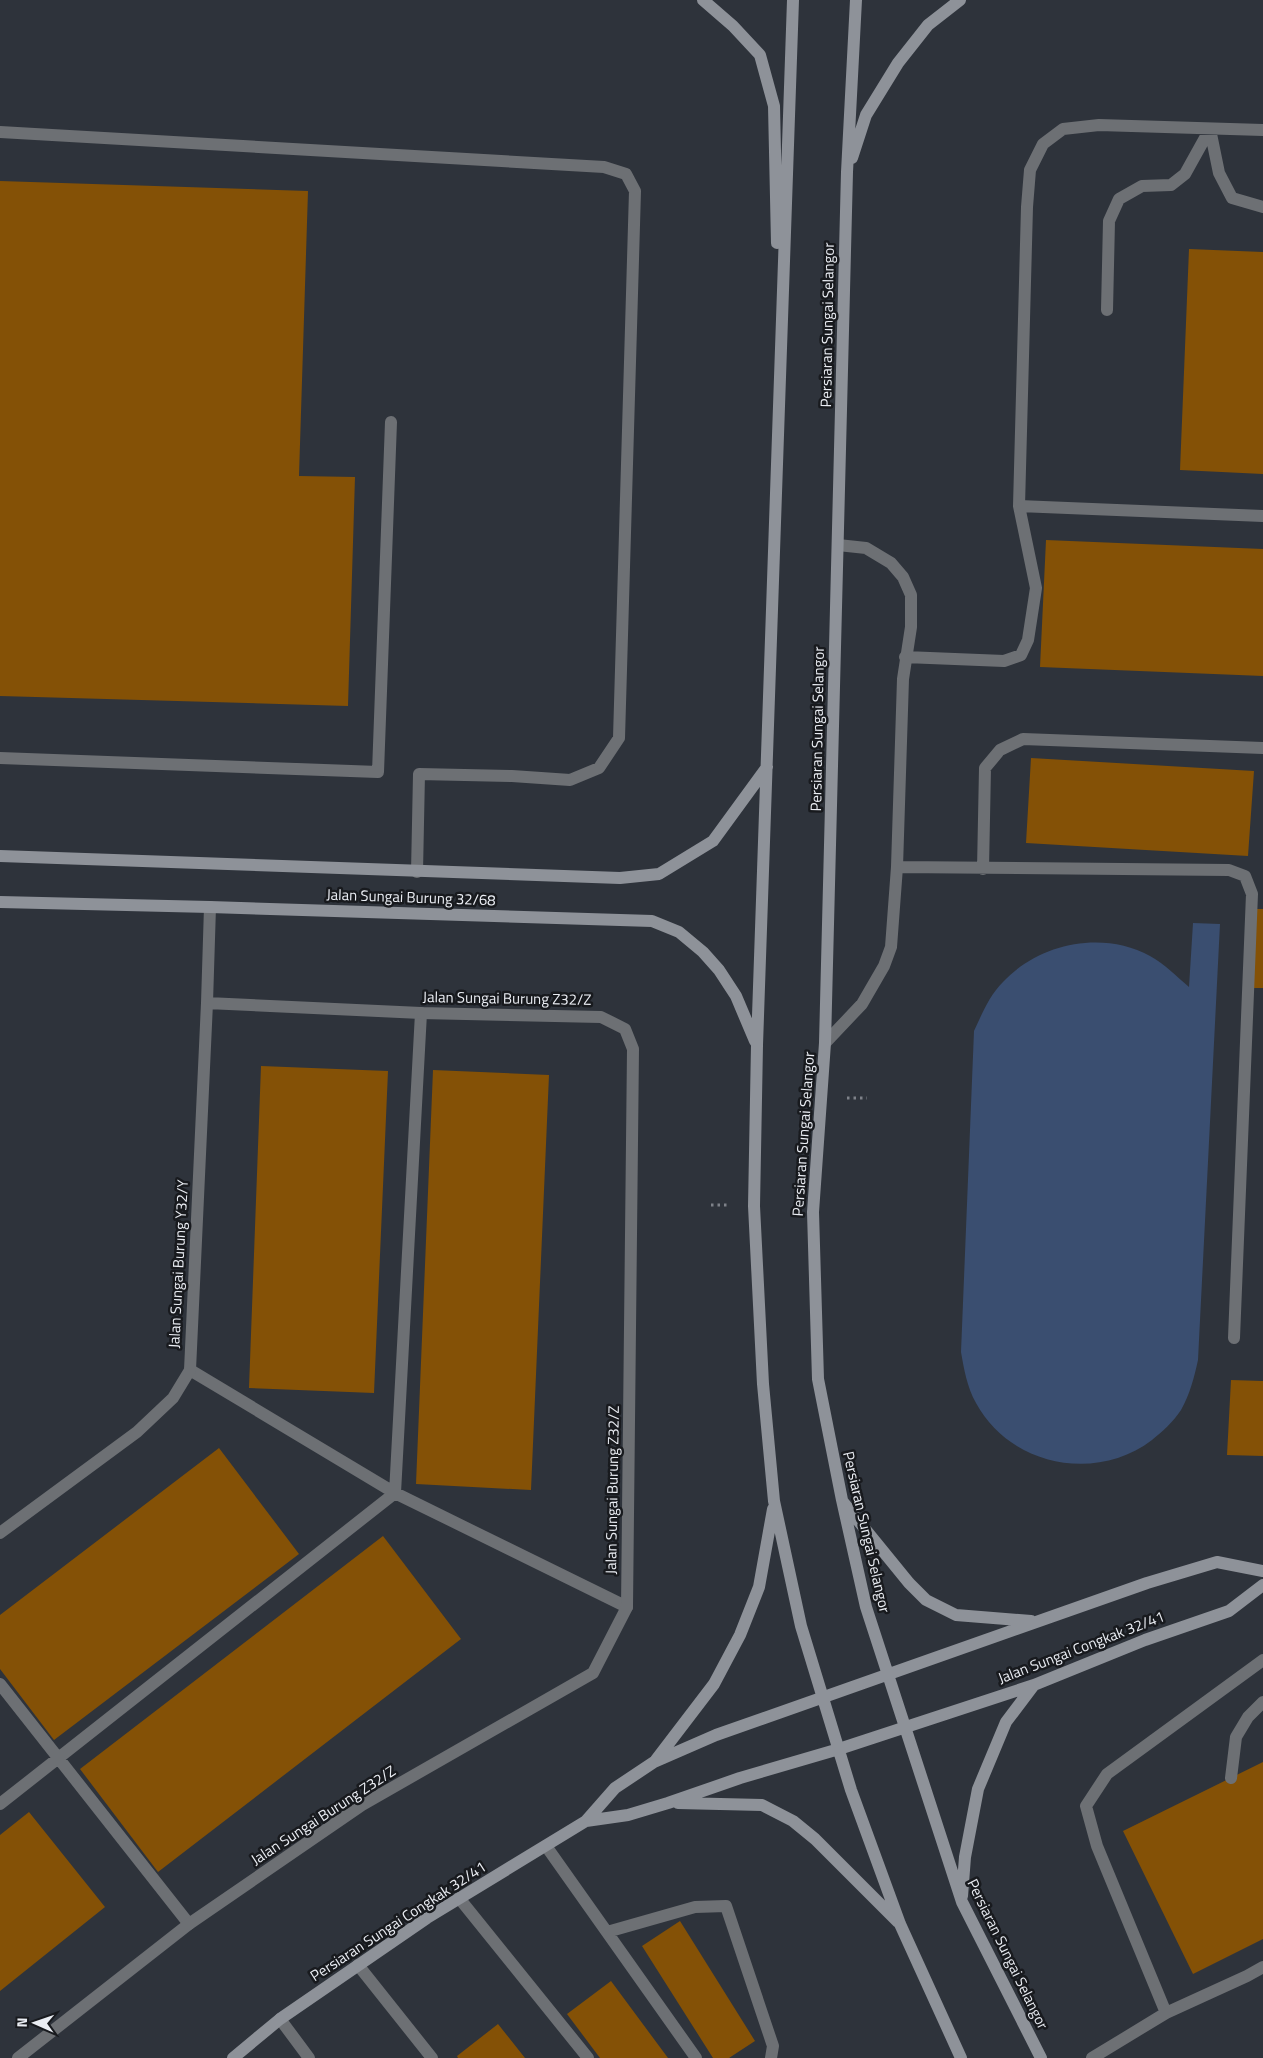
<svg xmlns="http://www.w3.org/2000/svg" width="1263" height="2058" font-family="'Titillium Web',sans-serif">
  <rect width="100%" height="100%" fill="#2e333b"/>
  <path fill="#3a4e70" d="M1193 923 1220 924 1198 1360C1194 1378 1190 1394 1181 1410 1174 1421 1162 1432 1152 1440 1096 1483 1010 1466 976 1403 967 1387 964 1369 961 1352L974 1031C982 1014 989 996 1003 982 1039 943 1103 930 1150 956 1165 964 1176 976 1189 987Z"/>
  <path fill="#845106" d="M0 181 308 191 299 476 355 477 348 706 0 696Z
    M1189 249 1263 252V474L1180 470Z
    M1046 540 1263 549V676L1040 667Z
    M1031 758 1254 771 1248 856 1026 843Z
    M1255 909H1263V988H1252Z
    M261 1066 388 1071 374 1393 249 1388Z
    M433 1070 549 1075 531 1490 416 1484Z
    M1231 1380 1263 1381V1456L1227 1455Z
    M219 1448 299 1554 54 1740 0 1669V1615Z
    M383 1536 461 1639 158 1872 80 1769Z
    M1263 1762V1939L1193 1974 1123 1831Z
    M29 1812 105 1907 0 1991V1835Z
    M680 1921 755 2041 729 2058H713L642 1946Z
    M611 1981 668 2058H600L567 2014Z
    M498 2024 525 2058H458L457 2056Z"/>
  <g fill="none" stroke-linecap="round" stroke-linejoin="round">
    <path stroke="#7e8289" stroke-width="3" stroke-dasharray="2.5 4" stroke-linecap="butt" d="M847 1098H867
      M711 1205H728"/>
    <path stroke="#6d7074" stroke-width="12" d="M1210 129 1219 173 1232 198 1263 207
      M0 132 604 167 626 174 635 191 619 738 599 768 570 780 512 776 419 774 417 872
      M1107 310 1109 221 1119 199 1142 186 1171 185 1185 174 1210 129
      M1019 506 1263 516
      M905 657 1004 661 1021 655 1028 640 1036 588 1019 506 1027 207 1030 170 1043 144 1063 129 1099 125 1263 130
      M0 758 378 772 391 422
      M897 867 1229 870 1245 876 1252 894 1234 1338
      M983 869 985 768 1000 750 1023 739 1263 748
      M825 1043 862 1004 884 966 891 947 897 867 903 679 911 627V595L903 577 891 563 866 548 838 545
      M190 1370 395 1493 627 1607
      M0 1684 189 1924
      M1231 1778 1236 1737 1248 1717 1263 1702
      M0 1804 395 1493 421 1013
      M546 1846 696 2058
      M459 1898 588 2058
      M607 1932 695 1907 726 1906 773 2046 771 2058
      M358 1965 432 2058
      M1166 2013 1247 1976 1263 1967
      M280 2019 309 2058
      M1092 2058 1166 2013 1097 1846 1086 1806 1107 1774 1263 1660"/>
    <path stroke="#6d7074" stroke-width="12" d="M0 1533 137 1432 173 1398 190 1370 207 1003 210 907
      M18 2058 189 1924 362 1805 593 1673 627 1607 633 1049 625 1029 601 1017 421 1013 207 1003"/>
    <path stroke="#8e9299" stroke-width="12" d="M703 0 733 26 760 55 774 106 777 243
      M793 0 757 1045 754 1206 763 1384 774 1501 801 1626 851 1790 900 1924 961 2058
      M856 0 847 172 825 1043 813 1212 818 1379 842 1500 866 1607 962 1902 1041 2058
      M852 158 866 115 898 63 928 25 960 0
      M0 856 620 878 659 874 713 841 767 767
      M0 902 210 907 652 921 679 932 703 952 719 970 736 996 755 1041
      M843 1502 909 1583 926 1600 956 1615 1031 1621
      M656 1760 714 1684 740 1635 759 1587 773 1509
      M678 1803 762 1805 793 1821 815 1839 898 1922
      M586 1821 628 1815 668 1803 740 1778 839 1749 1034 1685 1145 1640 1229 1611 1263 1585
      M962 1896 965 1857 978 1789 1006 1722 1034 1685
      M233 2058 280 2019 427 1918 586 1821 615 1788 654 1762 716 1735 1147 1583 1217 1562 1263 1571"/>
  </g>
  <g text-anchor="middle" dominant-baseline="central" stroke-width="5" stroke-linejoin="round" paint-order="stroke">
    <g font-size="15" fill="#eaedf3" stroke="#181a1e">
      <text transform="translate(827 325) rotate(-89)">Persiaran Sungai Selangor</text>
      <text transform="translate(817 729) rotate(-89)">Persiaran Sungai Selangor</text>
      <text transform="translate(411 897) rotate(2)">Jalan Sungai Burung 32/68</text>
      <text transform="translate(507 998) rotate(1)">Jalan Sungai Burung Z32/Z</text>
      <text transform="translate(803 1134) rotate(-86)">Persiaran Sungai Selangor</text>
      <text transform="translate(178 1264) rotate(-87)">Jalan Sungai Burung Y32/Y</text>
      <text transform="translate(612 1490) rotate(-89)">Jalan Sungai Burung Z32/Z</text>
      <text transform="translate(867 1532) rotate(77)">Persiaran Sungai Selangor</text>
      <text transform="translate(1081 1647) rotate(-21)">Jalan Sungai Congkak 32/41</text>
      <text transform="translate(323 1815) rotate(-33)">Jalan Sungai Burung Z32/Z</text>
      <text transform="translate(398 1921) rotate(-33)">Persiaran Sungai Congkak 32/41</text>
      <text transform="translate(1008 1954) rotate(64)">Persiaran Sungai Selangor</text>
    </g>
  </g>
  <g transform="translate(35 2023) rotate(272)" stroke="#181a1e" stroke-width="4" paint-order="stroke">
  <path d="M0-4L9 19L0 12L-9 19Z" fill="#eaedf3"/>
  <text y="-8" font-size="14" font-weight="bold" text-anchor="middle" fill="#eaedf3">N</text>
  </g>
</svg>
